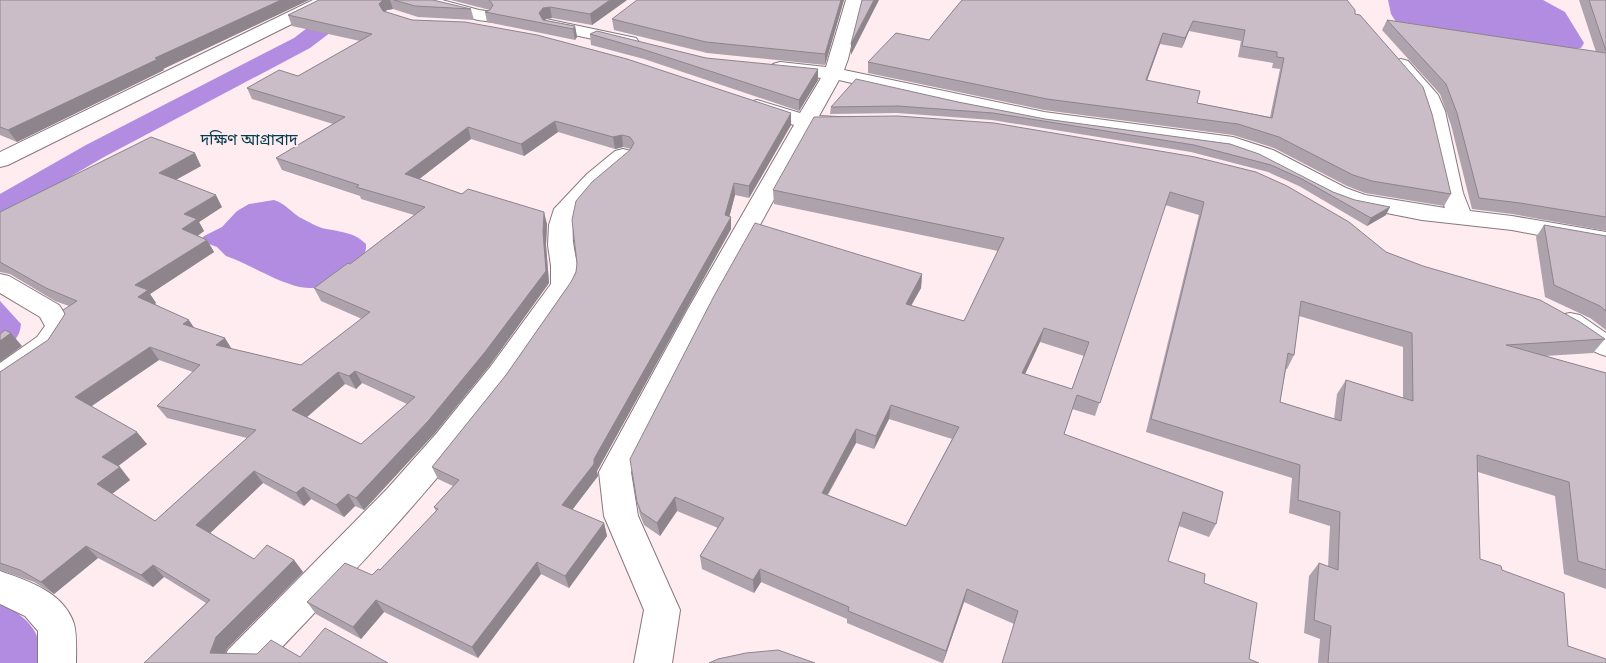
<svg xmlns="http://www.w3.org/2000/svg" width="1606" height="663" font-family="'Fira Sans Condensed','Noto Sans Bengali',sans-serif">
  <rect width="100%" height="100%" fill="#feecf1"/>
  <path fill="#b18ce1" d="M1388 0H1543L1565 12 1584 43 1581 48 1564 49 1396 22 1391 14Z
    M274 200C287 204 292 214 303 219 309 222 316 226 322 228 338 232 353 231 366 244 367 258 357 262 346 269 338 275 329 282 320 286 299 296 255 267 234 259L226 256 217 247 201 241 204 236 222 227 237 211 249 204Z
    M0 301 21 324C20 338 12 344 0 351Z
    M0 602C24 616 47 632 37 663H0Z"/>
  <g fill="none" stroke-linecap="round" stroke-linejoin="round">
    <path fill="#b18ce1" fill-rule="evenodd" d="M335 0H355L356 3 339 26 310 48 104 157 10 212 0 215V194L86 145 294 38 323 16 335 2Z"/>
    <defs>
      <path id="minor" d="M313 0H334L332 4 8 165 0 167V152Z
        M415 0H442L479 10 546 19 636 38 639 42 636 46 630 47 546 29 478 20 417 4Z
        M846 0H862L848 59 844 70 1044 112 1233 137 1273 150 1346 188 1365 195 1445 208 1439 193 1425 111 1419 97 1391 65 1394 61 1401 59 1408 61 1438 95 1445 111 1463 193 1470 211 1512 216 1606 232V248L1512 230 1422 220 1351 206 1330 198 1257 160 1229 149 1044 124 957 107 839 80 819 116 856 118 859 122 856 126 849 128H813L714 309 631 472 638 516 680 610 672 663H634L644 610 604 516 599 472 688 309 794 125 750 110 747 106 750 102 757 100 800 113 821 78 773 72 770 68 773 64 780 62 826 67Z
        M623 149 631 151 634 156 631 161C618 171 582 199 577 213 565 240 582 262 577 284 575 292 566 303 562 310 517 378 465 447 411 508 365 561 315 612 267 663H222L228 650 387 489 436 434 491 366 551 284V266L548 245 549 225 554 209 587 174 615 151Z
        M0 274 9 276 59 305 73 326 57 351 10 384 0 388V363L37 337 45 326 40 317 0 293Z
        M1570 313 1580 315 1606 333V356C1591 352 1564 335 1556 322L1560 315Z
        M0 571C28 581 64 592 74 624 77 635 76 651 76 663H38V631L25 616 0 604Z"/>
    </defs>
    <use href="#minor" stroke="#88787d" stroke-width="2"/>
    <use href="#minor" fill="#fff" fill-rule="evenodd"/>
  </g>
  <path fill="#aea3ac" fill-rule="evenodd" d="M0 0H309L163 69 164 70 17 142 0 135Z
    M319 0H433L471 9 474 20 418 17 393 9 387 10 385 12 412 20 791 125 749 198 735 195 729 217 731 229 597 471 598 476 572 510 604 523 607 536 569 588 541 574 478 658 384 612 361 639 316 614 307 602 372 575 380 570 436 511 434 507 453 486 438 479 432 467 506 375 571 282 631 149 623 147 615 149 558 132 524 156 471 139 419 179 547 224 546 245 549 283 490 365 435 433 364 510 355 506 344 517 311 499 304 506 263 483 210 533 254 559 294 560 303 572 227 649 225 653 300 657 388 663H144L206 603 164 577 153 587 98 558 54 594 34 582 0 570V372L48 340 65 314 69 306 55 301 10 274 0 272V273V212L201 166 176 180 222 207 199 222 204 231 198 236 207 240 214 252 150 294 156 303 155 304 194 328 232 349 301 365 362 319 321 301 314 288 350 264 414 215 361 199 360 196 282 170 276 158 333 124 252 99 247 88 298 76 360 41 292 26 288 15ZM159 360 193 372 157 406 167 418 247 438 155 521 112 494 130 480 118 466 147 444 91 406ZM362 383 407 404 361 444 307 417 345 384 356 389Z
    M451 0H627L592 25 552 18 546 19 545 20 575 26 577 37 575 40 487 22 485 12 490 10Z
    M844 0 825 65 707 53 614 30 612 19Z
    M962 0 1355 14 1451 194 1444 206 1365 193 1347 186 1274 148 1233 135 1044 110 868 73V62L929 40ZM1189 31 1241 41 1238 57 1273 63 1272 68 1280 69 1270 117 1197 103 1147 81 1160 44 1182 48Z
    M1579 0H1606V231L1512 214 1472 209 1451 125 1440 94 1382 30 1387 20 1596 52Z
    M590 34 706 58 818 80 799 111 644 59 591 45Z
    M958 102 1045 119 1230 144 1333 192 1386 215 1367 226 1299 186 1268 172 1191 152 992 120 897 113 830 114 831 107Z
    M898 116 1386 252 1605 339 1593 353 1545 356 1606 373V589L1564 574 1555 496 1478 472 1480 559 1502 570 1568 646 1606 663H1318L1320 639 1304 633 1309 576 1319 563 1328 567 1330 526 1289 513 1292 478 1146 432 1199 215 1165 205 1095 416 1072 409 1064 434 1216 524 1209 537 1179 526 1014 624 964 602 943 663H942L847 623V619L761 582 754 593 702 569 700 556 718 528 677 511 660 536 644 525 640 515 637 502 922 274 921 288 911 306 964 321 998 251 774 204 773 190ZM1299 316 1403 347V398L1346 380 1337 394 1334 419 1280 402 1286 369H1287L1294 355ZM1040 342 1084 356 1072 389 1025 374ZM889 419 952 439 906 526 828 495 856 443 874 449Z
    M1544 225 1606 236V330L1590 318 1545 297 1536 237Z"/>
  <path fill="#8d848c" d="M281 0H309L163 69 164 70 17 142 8 130 155 58Z
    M383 0H390L393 9 387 10 382 15 379 4Z
    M610 0H627L592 25 590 14Z
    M841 0H844L825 65V54Z
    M874 0H879L851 55V44Z
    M550 7 552 18 546 19 542 24 539 13 543 8Z
    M1193 21 1189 31 1182 48 1185 38Z
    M575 26 577 37 575 40 573 29Z
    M1163 33 1160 44 1143 91 1146 80Z
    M818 69V80L799 111V100Z
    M791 113V125L749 198V186Z
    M555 121 558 132 524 156 521 144Z
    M468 127 471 139 409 187 405 174Z
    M622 135 623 147 615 149 613 137Z
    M195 153 201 166 166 185 159 173Z
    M734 183 735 195 728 222 731 217V229L597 471 598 476 566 518 562 505 594 459 725 215Z
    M216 195 222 207 199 222 204 231 189 241 182 229 184 214Z
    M1390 207 1386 215 1367 226 1371 218Z
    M544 212 547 224 546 245 549 283 490 365 435 433 364 510 356 498 543 232Z
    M207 240 214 252 150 294 156 303 147 309 138 297 135 285Z
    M922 274 921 288 904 318 906 304Z
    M189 320 197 332 183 324Z
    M1044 328 1040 342 1019 387 1022 373Z
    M11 333 22 346 0 362V341Z
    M225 338 233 351 216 345Z
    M150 347 159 360 86 410 75 397Z
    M355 371 362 383 356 389 349 376Z
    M338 372 345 384 300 423 292 410Z
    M891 405 889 419 874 449 876 436Z
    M856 429V443L821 506 822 493Z
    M137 432 147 444 113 470 102 457Z
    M120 467 130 480 108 497 97 484Z
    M254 471 263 483 206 537 196 525Z
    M303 487 311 499 304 506 296 493Z
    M348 494 355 506 344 517 336 505Z
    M675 497 677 511 660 536 657 523Z
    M604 523 607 536 569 588 565 576Z
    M86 546 98 558 54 594 41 582Z
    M294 560 303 572 227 649 221 663 210 653 216 637Z
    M537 562 541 574 478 658 472 647Z
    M153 565 164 577 153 587 141 575Z
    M760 569 761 582 754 593 753 580Z
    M967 589 964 602 943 663 946 651Z
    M376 600 384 612 361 639 353 627Z"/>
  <path fill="#cabdc8" stroke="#8d848c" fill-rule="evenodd" d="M0 0H281L155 58 158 59 8 130 0 127Z
    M319 0H383L379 4 383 11 412 20 465 22 537 35 627 59 791 113 749 186 734 183 725 215 731 217 594 459V464L562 505 604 523 565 576 537 562 472 647 376 600 353 627 307 602 345 563 372 575 378 569 380 570 438 509 434 507 459 480 432 467 506 375 571 282 576 272 577 263 572 220 576 201 592 182 630 150 634 143 630 137 622 135 613 137 555 121 521 144 468 127 405 174 462 194 468 189 544 212 543 232 546 271 485 352 429 420 356 498 348 494 336 505 303 487 296 493 254 471 196 525 254 559 267 545 294 560 216 637 210 653 257 654 271 640 300 657 325 628 388 663H144L210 600 153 565 141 575 86 546 41 582 20 570 0 563V372L48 340 65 314 63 310 77 301 46 288 0 262V212L151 137 195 153 159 173 216 195 184 214 197 219 182 229 207 240 135 285 148 290 138 297 189 320 183 324 225 338 216 345 301 365 370 312 314 288 348 263 350 264 425 207 356 187 359 185 276 158 345 117 247 88 279 70 298 76 372 34 288 15ZM150 347 200 365 157 406 256 430 155 521 97 484 120 467 102 457 137 432 75 397ZM355 371 415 397 361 444 292 410 338 372 349 376Z
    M394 0H433L471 9 415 6Z
    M489 0H610L590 14 550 7 543 8 539 13 543 20 575 26 573 29 485 12 490 10 493 5Z
    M637 0H841L825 54 706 42 612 19Z
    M862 0H874L851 44Z
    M962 0H1347L1355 10V14L1360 15 1423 87 1432 114 1451 194 1372 181 1353 175 1279 137 1238 124 1047 99 868 62 896 33 929 40ZM1193 21 1245 30 1242 46 1277 52V57L1284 58 1272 118 1197 103 1200 91 1146 80 1163 33 1185 38Z
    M1589 0H1606V51Z
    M1387 20 1606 53V217L1520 203 1479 198 1457 113 1446 84Z
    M597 31 706 58 818 69 799 100 642 49 590 34Z
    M856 79 958 102 1045 119 1230 144 1259 154 1333 192 1355 200 1390 207 1371 218 1302 179 1271 165 1194 145 993 113 898 106 831 107Z
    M898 116 994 123 1195 157 1256 172 1287 186 1349 222 1386 252 1423 266 1540 300 1580 322 1605 339 1506 345 1606 373V570L1578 561 1569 482 1477 455 1480 559 1501 566 1502 570 1564 593 1568 646 1606 659V663H1328L1331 626 1314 620 1319 563 1338 570 1340 512 1298 500 1300 465 1151 419 1204 202 1170 192 1100 403 1077 395 1064 434 1223 492 1216 524 1183 512 1168 561 1205 574 1204 583 1257 603 1249 659 1259 663H1002L1018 611 967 589 946 651 848 611 849 607 760 569 753 580 700 556 724 518 675 497 657 523 641 512 637 502 630 459 714 296 755 223 922 274 906 304 964 321 1004 238 773 190 814 117ZM1301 301 1412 333 1413 401 1346 380 1341 421 1280 402 1288 353 1294 355ZM1044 328 1089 342 1072 389 1022 373ZM891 405 959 427 906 526 822 493 856 429 876 436Z
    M1544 225 1606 236V311L1600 306 1554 285Z
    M5 330 11 333 0 341V334Z
    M778 650 815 663H709L718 659 746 653Z"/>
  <g text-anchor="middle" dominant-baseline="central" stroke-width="4" stroke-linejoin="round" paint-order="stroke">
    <g font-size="16" fill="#053d4e" stroke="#feecf1">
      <text x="249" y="139">দক্ষিণ আগ্রাবাদ</text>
    </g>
  </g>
</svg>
